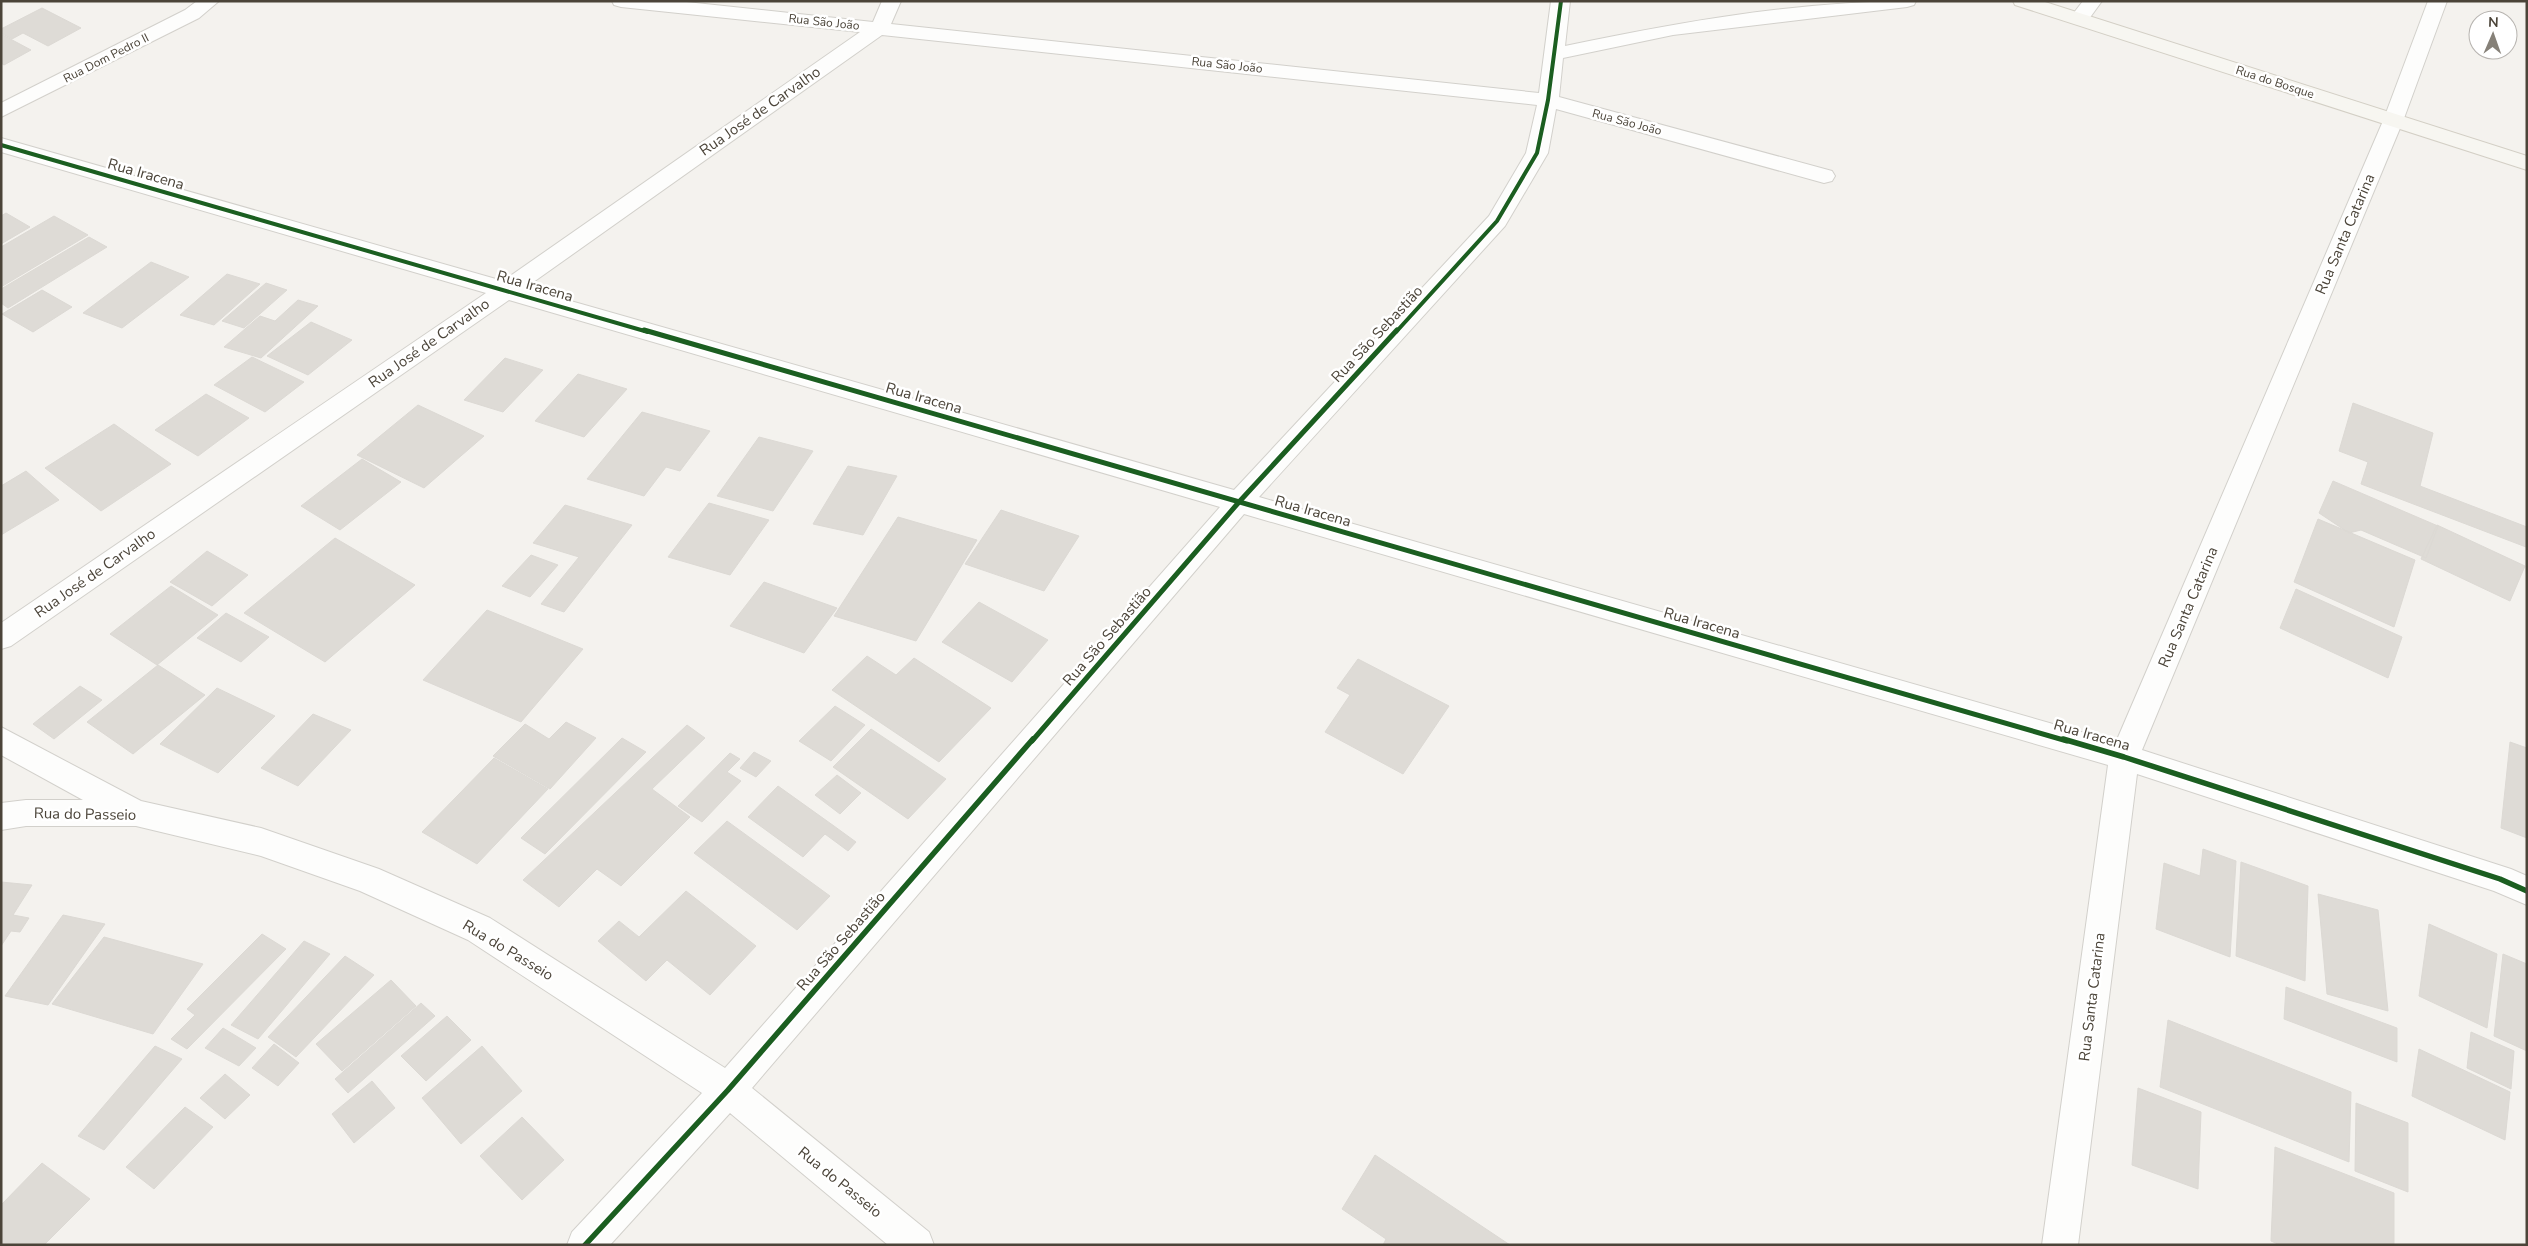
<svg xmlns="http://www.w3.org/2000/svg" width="2528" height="1246" font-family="'Nunito Sans',sans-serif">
  <rect width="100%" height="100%" fill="#f4f2ee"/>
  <path fill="#dedbd6" stroke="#dcd9d4" d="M42 8 81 28 48 46 23 33 12 39 1 33V29Z
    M1 34 31 50 4 65 1 63Z
    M6 213 30 227 1 244V216Z
    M54 216 88 235 1 287V247Z
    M89 237 107 247 8 308 1 303V289Z
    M151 262 189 277 122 328 83 313Z
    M227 274 260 284 214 325 180 315Z
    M266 283 287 290 244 328 222 321Z
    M42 290 72 307 33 332 2 314Z
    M298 300 318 306 261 358 224 347 260 316 275 321Z
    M311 322 352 340 308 375 267 356Z
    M252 357 304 382 265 412 214 385Z
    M505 358 543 370 503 412 464 400Z
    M578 374 627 389 584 437 535 421Z
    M206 394 249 418 198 456 155 430Z
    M2353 403 2433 433 2420 486 2527 527 2526 547 2361 484 2368 462 2339 451Z
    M418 405 484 436 424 488 357 455Z
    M642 412 710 431 680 471 666 467 644 496 587 479Z
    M114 424 171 464 101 511 45 468Z
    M759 437 813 451 773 511 717 496Z
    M362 459 401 482 340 530 301 506Z
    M848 466 897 476 863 535 813 524Z
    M26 471 59 500 1 535V486Z
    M2333 481 2438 526 2426 558 2361 530 2349 533 2319 513Z
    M709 503 769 520 730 575 668 557Z
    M565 505 632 525 564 612 541 604 579 557 533 543Z
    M1001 510 1079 536 1044 591 965 564Z
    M898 517 977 540 916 641 834 616Z
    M2318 519 2415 560 2394 627 2294 582Z
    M2437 525 2525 566 2510 601 2421 559Z
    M335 538 415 585 325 662 244 613Z
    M207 551 248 575 212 606 170 582Z
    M531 555 558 565 530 597 502 586Z
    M764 582 837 608 804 653 730 626Z
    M171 586 218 615 157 665 110 634Z
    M2296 589 2402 637 2388 678 2280 628Z
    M979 602 1048 640 1012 682 942 642Z
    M487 610 583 649 521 722 423 680Z
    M226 613 269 637 241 662 197 638Z
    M867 656 896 675 914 658 991 708 939 762 832 690Z
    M1358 659 1449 706 1403 774 1325 732 1350 695 1337 688Z
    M158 665 205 695 133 754 87 722Z
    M80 686 102 700 54 739 33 724Z
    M217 688 275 716 218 773 160 744Z
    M835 706 865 725 831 761 799 741Z
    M313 714 351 730 298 786 261 768Z
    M566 722 596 738 550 789 493 756 525 724 549 739Z
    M687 725 705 738 652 789 690 817 621 886 597 869 559 907 523 880Z
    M871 729 946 779 908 819 833 767Z
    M622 738 646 752 545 854 521 838Z
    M2510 742 2527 748V838L2501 828Z
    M754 752 771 761 756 777 740 768Z
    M730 753 740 759 727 772 741 781 702 822 678 806Z
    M494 758 548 789 477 864 422 832Z
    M837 775 861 793 840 814 815 795Z
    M778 786 834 826 856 842 848 851 825 834 803 857 748 817Z
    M727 821 830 896 797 930 694 853Z
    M2203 849 2236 861 2230 957 2156 929 2164 863 2200 876Z
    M2241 862 2308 886 2305 981 2236 956Z
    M1 882 32 885 13 915 29 918 20 932 11 931 1 946Z
    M686 891 756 946 710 995 667 960 646 981 598 941 619 921 639 937Z
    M2318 894 2378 910 2388 1011 2327 994Z
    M63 915 105 924 48 1005 5 996Z
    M2429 924 2497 954 2487 1028 2419 996Z
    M262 934 286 949 187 1049 171 1039 195 1015 187 1009Z
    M104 937 203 964 153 1034 52 1004Z
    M304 941 330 954 258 1039 231 1025Z
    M2503 954 2527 964V1051L2494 1036Z
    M345 956 374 975 296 1057 268 1037Z
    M391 980 416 1006 342 1071 316 1044Z
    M2286 987 2397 1028V1062L2284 1019Z
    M421 1003 435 1016 348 1093 335 1079Z
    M447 1016 471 1040 426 1081 401 1056Z
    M2168 1020 2351 1092 2349 1162 2160 1087Z
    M223 1028 256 1048 239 1066 205 1048Z
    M2471 1032 2514 1051 2511 1089 2467 1068Z
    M274 1044 299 1063 278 1086 252 1068Z
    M155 1046 182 1059 104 1150 78 1136Z
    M482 1046 522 1091 461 1144 422 1098Z
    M2419 1049 2510 1092 2505 1140 2412 1096Z
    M225 1074 250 1095 225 1119 200 1098Z
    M372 1081 395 1108 354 1143 332 1114Z
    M2138 1088 2201 1112 2198 1189 2132 1165Z
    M2356 1103 2408 1123V1192L2355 1171Z
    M185 1107 213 1127 154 1189 126 1167Z
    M522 1117 564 1160 522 1200 480 1156Z
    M2275 1147 2394 1193V1245H2280L2271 1241Z
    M1375 1155 1510 1245H1383L1386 1239 1342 1209Z
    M42 1163 90 1199 44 1245H1V1205Z"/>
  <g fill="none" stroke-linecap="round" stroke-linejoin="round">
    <defs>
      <path id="street" d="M197 1H219L199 18 1 117V103L185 10Z
        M612 1H677L873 22 882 1H901L891 24 1539 93 1551 1H1570L1565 46C1680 22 1798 1 1916 1L1914 5 1907 7 1673 35 1563 58 1559 97 1832 171 1835 176 1832 181 1824 183 1556 109 1548 153 1505 226 1259 497 2116 742 2383 121 2428 1H2447L2403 121 2142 750 2511 869 2527 876V905L2494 891 2137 774 2078 1245H2042L2108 765 1244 514 752 1088 929 1232 934 1245H888L730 1113 610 1245H567L572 1232 702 1093 468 940 360 891 261 856 136 826H26L1 830V803L26 800H83L1 755V727L141 801 261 828 379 869 490 918 725 1068 1220 507 509 300 11 646 1 649V623L486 293 1 152V138L503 281 860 32 621 7 614 5ZM882 35 1537 105 1526 153 1489 216 1234 490 525 288Z
        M2083 1H2102L2086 23H2072L2069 19Z"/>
      <path id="secondary" d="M2013 1H2042L2527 156V170L2015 5Z"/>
    </defs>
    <use href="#street" stroke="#d2d0cb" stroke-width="2"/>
    <use href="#secondary" stroke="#d3cfc5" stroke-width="2"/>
    <use href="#street" fill="#fdfdfc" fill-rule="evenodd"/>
    <use href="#secondary" fill="#f7f6f1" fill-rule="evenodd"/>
    <defs>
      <path id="cycleway-far2" d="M1 145 648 332
        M1396 332 1497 221 1537 153 1548 100 1561 1"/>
      <path id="cycleway-far1" d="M644 330 2067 741
        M1032 741 1239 502 1397 330"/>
      <path id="cycleway" d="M2063 739 2124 757 2500 879 2527 891
        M585 1245 728 1090 1033 739"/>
    </defs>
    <use href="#cycleway-far2" stroke="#fff" stroke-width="6"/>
    <use href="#cycleway-far1" stroke="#fff" stroke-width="8"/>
    <use href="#cycleway" stroke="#fff" stroke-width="9"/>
    <use href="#cycleway-far2" stroke="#1b5e20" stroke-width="4"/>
    <use href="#cycleway-far1" stroke="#1b5e20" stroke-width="5"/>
    <use href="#cycleway" stroke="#1b5e20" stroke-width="5.5"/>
  </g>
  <g text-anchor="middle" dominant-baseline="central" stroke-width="5" stroke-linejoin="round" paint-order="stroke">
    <g font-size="12" fill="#4b4439" stroke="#fff">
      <text transform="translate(824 22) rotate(6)">Rua São João</text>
      <text transform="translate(106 58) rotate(-27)">Rua Dom Pedro II</text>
      <text transform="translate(1227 65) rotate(6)">Rua São João</text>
      <text transform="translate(2275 82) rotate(18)">Rua do Bosque</text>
      <text transform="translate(1627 122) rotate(15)">Rua São João</text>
    </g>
    <g font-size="15" fill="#4b4439" stroke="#fff">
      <text transform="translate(760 111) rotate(-35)">Rua José de Carvalho</text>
      <text transform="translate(146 174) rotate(16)">Rua Iracena</text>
      <text transform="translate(2345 234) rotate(-67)">Rua Santa Catarina</text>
      <text transform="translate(535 286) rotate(16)">Rua Iracena</text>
      <text transform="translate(1377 334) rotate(-47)">Rua São Sebastião</text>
      <text transform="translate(429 343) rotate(-35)">Rua José de Carvalho</text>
      <text transform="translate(924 398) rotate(16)">Rua Iracena</text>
      <text transform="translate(1313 511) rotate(16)">Rua Iracena</text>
      <text transform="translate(95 573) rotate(-35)">Rua José de Carvalho</text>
      <text transform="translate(2188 607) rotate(-67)">Rua Santa Catarina</text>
      <text transform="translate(1702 623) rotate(16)">Rua Iracena</text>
      <text transform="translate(1107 636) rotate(-49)">Rua São Sebastião</text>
      <text transform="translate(2092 735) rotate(16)">Rua Iracena</text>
      <text transform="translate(85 814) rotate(1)">Rua do Passeio</text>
      <text transform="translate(841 941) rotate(-49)">Rua São Sebastião</text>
      <text transform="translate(508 950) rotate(31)">Rua do Passeio</text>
      <text transform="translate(2092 997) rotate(-83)">Rua Santa Catarina</text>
      <text transform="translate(840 1182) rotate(39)">Rua do Passeio</text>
    </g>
  </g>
  <rect width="2528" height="1246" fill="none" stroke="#4b4439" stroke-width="5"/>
  <g transform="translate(2493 35) rotate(2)"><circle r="24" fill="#ffffff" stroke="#b7b4b0"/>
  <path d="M0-4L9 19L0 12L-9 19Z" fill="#868178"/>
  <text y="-8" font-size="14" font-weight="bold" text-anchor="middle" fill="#4b4439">N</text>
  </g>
</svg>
